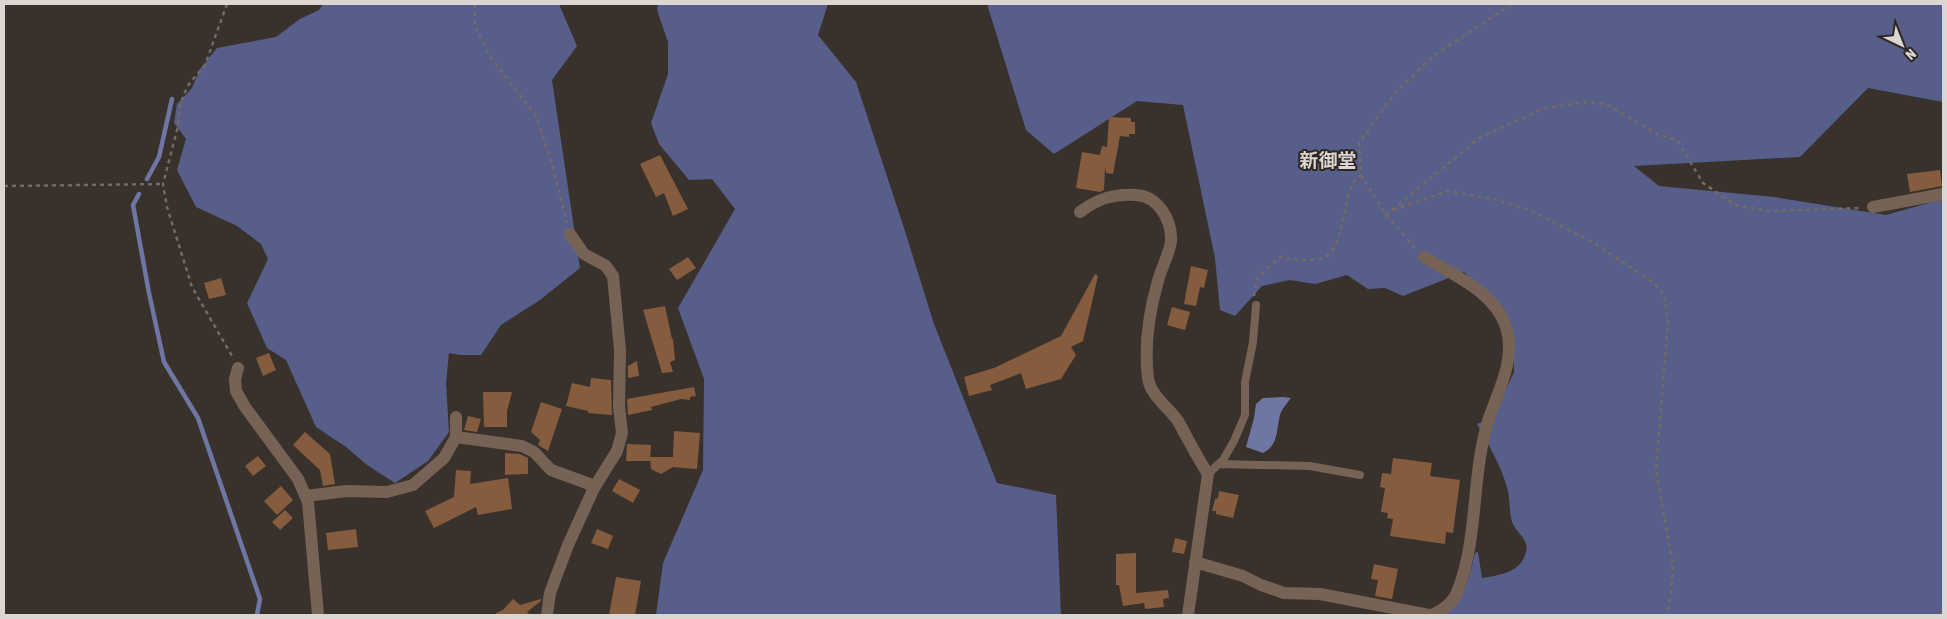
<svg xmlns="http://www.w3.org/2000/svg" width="1947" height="619" font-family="'Asap Condensed','Noto Sans JP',sans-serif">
  <rect width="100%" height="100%" fill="#39312b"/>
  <path fill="#565e89" d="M323 4H559L577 46 552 80 580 268 540 300 501 325 481 355H460L449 353 446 383 449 432 428 461 395 483 367 465 346 447 316 427 286 360 267 348 247 303 268 259 261 244 237 226 196 207 177 170 186 139 174 123 177 104 192 88 200 69 217 48 276 37 300 19 319 10Z
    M658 4H828L818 35 856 82 904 228 934 324 997 483 1056 495 1061 615H656L663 563 703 470 704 379 678 308 735 209 712 179 689 180 659 144 651 123 668 74V42L657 10Z
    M987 4H1943V102L1868 88 1800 157 1634 166 1659 186 1774 197 1886 215 1943 199V615H1444C1465 602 1469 576 1475 553L1478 552 1482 578C1499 575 1521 573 1526 552 1529 538 1516 533 1512 522 1509 512 1510 501 1508 491 1502 467 1489 446 1477 424L1493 417 1514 372 1513 343 1499 307 1464 272 1403 296 1385 288 1368 289 1347 275 1315 284 1290 280 1262 286 1235 316 1220 310 1215 258 1183 105 1137 101 1054 154 1026 130Z"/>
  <path fill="#6e76a3" d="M1283 397 1291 398C1287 403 1282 409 1280 415 1276 430 1279 445 1263 453L1246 447 1254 418 1256 404 1263 398Z"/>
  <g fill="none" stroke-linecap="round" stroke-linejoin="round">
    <path stroke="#6e76a3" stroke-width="4.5" d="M147 179 159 157 172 99
      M139 194 133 205 149 293 164 362 198 418 260 599 257 615"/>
  </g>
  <path fill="#865c3e" d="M1109 117 1131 118V122H1135V134H1129V137L1120 136 1113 174 1106 173 1105 167 1104 190 1100 192 1076 188 1082 152 1100 155 1102 146 1107 147Z
    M660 155 688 209 673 216 664 193 656 197 640 164Z
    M1940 170 1942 186 1910 192 1907 174Z
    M688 257 696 268 677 280 669 269Z
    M1191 266 1208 270 1204 288 1200 287 1196 306 1184 304Z
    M1095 274 1098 276 1083 341 1071 347 1076 355 1061 379 1026 389 1021 373 990 385 992 390 969 396 964 377 994 368 1061 336Z
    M221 278 226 295 209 299 204 283Z
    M665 306 672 339H673L675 360 670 362 673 372 662 373 643 310Z
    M1172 307 1190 312 1185 330 1167 325Z
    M269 353 276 370 263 376 256 358Z
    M637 361 639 376 628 378V366Z
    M591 378 611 380 612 415 588 413V411L566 406 572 383 590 387Z
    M694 387 696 396 690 397V400L681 399 651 407 652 410 628 415 627 399Z
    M483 392H512L507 411V427H484Z
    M541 402 562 409 548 451 538 445 540 440 531 432Z
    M468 416 481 419 477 432 464 430Z
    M674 431 700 433 697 469 673 467 661 474 651 469 650 457H673Z
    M305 432 330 454 335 484 323 486 320 470 293 445Z
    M627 444 651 445 650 461H626Z
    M505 453 520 454 528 458V474L505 475Z
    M258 456 266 466 253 476 245 466Z
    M1393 458 1432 463 1430 476 1460 480 1453 533 1446 532 1445 544 1390 536 1393 519 1387 518 1388 513 1381 512 1385 488 1380 487 1382 473 1391 474Z
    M456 470 471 471 470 484 508 478 512 509 478 515 476 507 434 528 425 511 454 497Z
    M619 479 640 490 633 503 612 491Z
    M281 486 293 500 277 515 264 501Z
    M1219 491 1239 495 1233 518 1216 514V511H1212L1215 499 1218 498Z
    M285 510 293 518 280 530 272 522Z
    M356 529 358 547 328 550 326 533Z
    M597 529 613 536 608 549 591 543Z
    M1175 538 1187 541 1184 554 1172 552Z
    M1136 553V593L1168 590 1169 598 1163 599 1164 607 1145 609 1144 603 1123 606 1119 585H1116V554Z
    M1374 564 1398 569 1392 599 1375 596 1378 580 1371 579Z
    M616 577 641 581 635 615H609Z
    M513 599 520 605 541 599V601L527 612 530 615H496V613L503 610Z"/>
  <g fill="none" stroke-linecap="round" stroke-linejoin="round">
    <path stroke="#726b66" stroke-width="2.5" stroke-dasharray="4 4" stroke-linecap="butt" d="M227 4 205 65 189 84 184 94 180 106 178 126 163 184 167 207 192 287 232 356
      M475 4V26L489 55 536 116 552 163 567 223
      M4 186 163 184
      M1393 210 1448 191 1493 199 1532 211 1594 243 1654 283 1664 295 1668 323 1656 470 1673 566 1671 595 1667 615
      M1386 215 1479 138 1544 108 1587 102 1606 104 1659 135 1677 140 1703 183 1735 205 1769 211 1862 208
      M1415 248 1386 215 1361 175 1359 143 1395 93 1433 56 1512 4
      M1254 296 1257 278 1280 257C1292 259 1306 261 1319 259 1345 255 1342 201 1353 184 1354 181 1358 178 1361 175"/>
    <path stroke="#766356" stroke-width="8" d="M1219 464 1310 466 1360 475
      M1208 474 1223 460 1234 441 1245 415V382L1253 342 1256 305"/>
    <path stroke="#766356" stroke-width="12" d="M1873 207 1943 194
      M1080 212C1097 199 1114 193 1136 195 1158 196 1172 220 1171 241 1170 252 1161 269 1158 281 1149 312 1144 345 1148 378 1150 395 1169 408 1178 421 1188 439 1197 457 1208 474L1188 615
      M1424 257C1453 275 1495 292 1506 327 1516 359 1499 389 1489 418 1471 474 1479 535 1458 590 1454 602 1443 610 1432 615
      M238 368 235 379 236 391 245 407 298 479 308 502 318 615
      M456 437 522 446 534 452 551 470 595 486
      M306 496 346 491 387 492 413 485 444 458 456 437V417
      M1195 562 1243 576 1261 585 1284 593 1320 594 1429 615
      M547 615 550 593 568 545 594 488 617 451 622 433 619 407 620 350 613 276 606 266 584 254 570 234"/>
  </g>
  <g text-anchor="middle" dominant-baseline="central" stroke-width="4" stroke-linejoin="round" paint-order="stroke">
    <g font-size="19" font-weight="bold" fill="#dbd6d2" stroke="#2e2722">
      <text x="1328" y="160">新御堂</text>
    </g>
  </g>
  <rect width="1947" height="619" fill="none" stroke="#dbd6d2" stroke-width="10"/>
  <g transform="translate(1902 45) rotate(137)" stroke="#2e2722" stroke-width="4" paint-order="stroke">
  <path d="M0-4L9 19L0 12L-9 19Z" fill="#dbd6d2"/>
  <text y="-8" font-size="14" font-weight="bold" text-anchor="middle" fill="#dbd6d2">N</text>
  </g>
</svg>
